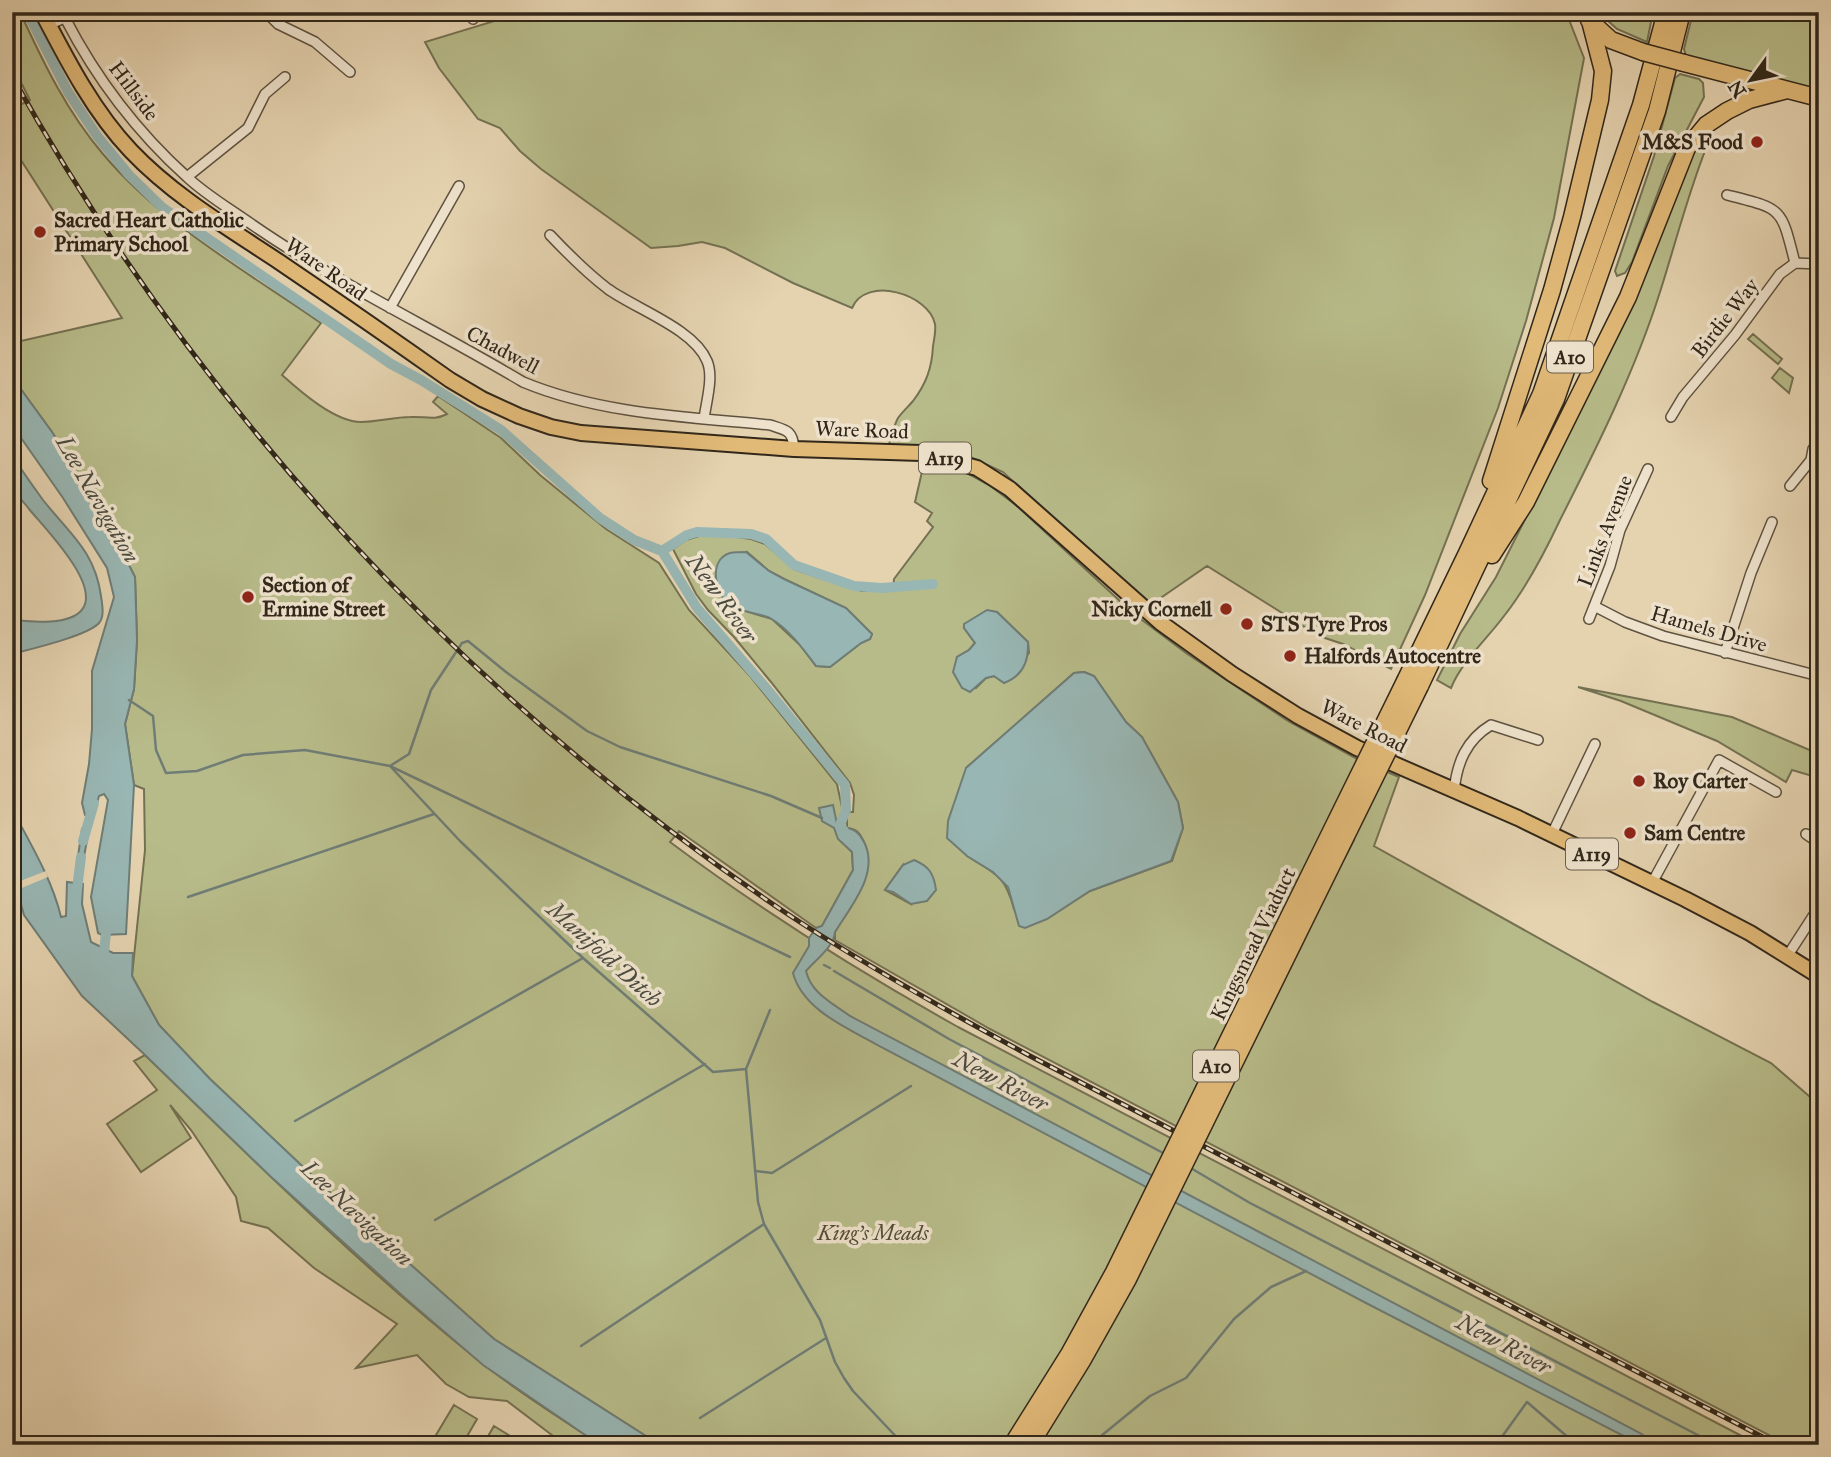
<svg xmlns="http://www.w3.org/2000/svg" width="1831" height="1457" font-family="'IM FELL Great Primer',serif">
  <rect width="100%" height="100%" fill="#e5d3b0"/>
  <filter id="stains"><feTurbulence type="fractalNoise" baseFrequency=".00286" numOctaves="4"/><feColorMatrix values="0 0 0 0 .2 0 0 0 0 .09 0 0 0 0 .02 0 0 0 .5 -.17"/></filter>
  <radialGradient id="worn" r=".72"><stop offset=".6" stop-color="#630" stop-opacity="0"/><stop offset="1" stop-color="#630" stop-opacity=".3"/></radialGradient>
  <path fill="#b7bb89" stroke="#747152" stroke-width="2" fill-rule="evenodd" d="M12 12H20C43 62 67 112 103 154 162 224 246 271 321 323L282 375C301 392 335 422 361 422 377 422 394 417 410 417 425 416 434 421 447 414L433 402 438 396 501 438 540 475 606 529 659 563 689 610 750 676 837 784 843 812 839 818V839L852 852 853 870 822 926 816 928 679 831 670 842C762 911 858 971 958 1027L1759 1445H660L494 1339 336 1198 210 1079 159 1025 132 976 145 850 144 789 134 785 125 724 134 689 137 640 135 577 103 514 52 432 12 377V343L122 318 12 146V94L18 106 30 100 12 65Z
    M524 12H1566L1584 58 1554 218 1526 321 1498 408 1425 595 1391 669 1343 644 1319 636 1207 566 1149 606 1003 472 968 456 919 446 889 444C892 436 894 425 898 418 902 412 908 407 913 401 926 384 932 368 933 346 934 340 936 331 935 324 929 294 866 275 852 308L793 283 725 248 702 242 678 246 651 248 541 169 520 151 500 128 478 119 439 68 425 42Z
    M1598 12H1653L1647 42 1617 29Z
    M1693 12H1819V91L1686 56 1684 49Z
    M1680 74 1699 79 1703 83 1704 97 1668 166 1632 262 1625 273 1617 276 1615 271 1654 156 1675 78Z
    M1701 148 1705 151C1687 197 1675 245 1660 292 1635 371 1597 447 1560 520 1545 552 1526 588 1504 616 1487 639 1462 661 1451 688L1437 680 1460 634 1496 577 1567 436 1680 176 1696 149Z
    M1753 334 1782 359 1778 364 1748 339Z
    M1780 368 1793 378 1789 393 1772 378Z
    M924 463 967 473 989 485 1017 506 1134 614 1186 653 1288 721 1359 760 1399 777 1374 846 1653 1002 1771 1063 1817 1103 1819 1445H1788L990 1029 835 940V932C851 904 880 873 863 840 859 832 856 829 847 828V812H853L854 795 850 783 771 682 734 637 708 610 696 594 673 549 686 540 699 536 722 535 751 539 765 544 794 569 817 577 862 591 893 590 894 579 933 527 927 521 932 513 915 502ZM747 552 769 571 784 579 846 608 872 634 870 639 861 643 830 667 816 666 800 645 772 619 729 606ZM997 612 1028 642 1029 653 1004 683 994 676 986 678 976 688 957 657 969 650 975 643 964 628ZM1084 672 1094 676 1126 722 1142 737 1178 802 1183 828 1172 861 1090 891 1047 918 1014 909C1005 875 995 873 967 856L966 768 1074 673ZM1325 830 1354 840 1342 863 1317 846ZM903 865 911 904 885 890Z
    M1578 687 1732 717 1819 754V778L1792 770 1786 782 1717 741 1621 701Z
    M145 1055C254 1161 363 1269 482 1363 519 1393 561 1418 600 1445H565L507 1401 469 1397 446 1384 417 1355 356 1368 397 1324 314 1268 268 1228 241 1221 236 1197 191 1130 170 1105 191 1138 141 1172 107 1124 157 1090 134 1061Z
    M454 1405 477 1419 462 1445H430Z
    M494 1426 525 1445H483Z"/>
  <path fill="#98b6b3" stroke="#6f7d76" stroke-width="2" d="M12 377 52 432 103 514 135 577 137 640 134 689 125 724 134 785 126 934 102 935 98 933 91 897 108 800 104 794 99 796 93 817 85 815 82 803 89 764 92 729V671L114 597 107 568 63 498 12 425Z
    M12 455C22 471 33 486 43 500 69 533 95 551 101 596 102 604 105 616 99 623 87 636 31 649 12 654V620C30 621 49 624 66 619 121 604 47 531 29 509 25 503 16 495 13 488 9 480 12 464 12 455Z
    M746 552 769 571 784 579 846 608 872 634 870 639 861 643 830 667 816 666C804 650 788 628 770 618 759 613 736 611 728 604 715 593 708 560 730 553 735 552 741 552 746 552Z
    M987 610 997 612 1028 642C1029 661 1023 676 1004 683L994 676 986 678 970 692 962 688 953 672 957 657 969 650 975 643 964 628V624Z
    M1084 672 1094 676 1126 722 1142 737 1178 802 1183 828 1171 861 1090 891 1047 919 1025 928 1019 926 1008 887 993 872 967 856 947 838 948 821 966 768 1074 673Z
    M833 805 837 824 839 818 844 819 843 827C854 829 858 831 864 842 880 873 851 906 835 932 834 947 816 959 806 971 811 993 832 1003 850 1016L1640 1433 1658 1445H1641L1366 1303 881 1047C850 1029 803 1011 793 973L809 946V938L816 928 822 926 853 870 852 852 838 839 834 828 822 821 819 808Z
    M12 809C30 843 52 879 61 917L66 916 67 882 83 884 82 904 91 942 113 953H133L132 976 159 1025 210 1079 336 1198 494 1339 660 1445H600L483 1365 405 1298 269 1175 145 1055 82 996 24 915 12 872Z
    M82 829 89 830 81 872 76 870Z
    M914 860C929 866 934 874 936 890L927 901 911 904 893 892 885 890 903 865Z"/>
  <path fill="#e5d3b0" d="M46 871 48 877 17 890 15 883Z"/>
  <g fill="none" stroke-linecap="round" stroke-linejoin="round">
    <path stroke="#6f7d76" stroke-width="2.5" d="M129 700 153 716 156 750 166 773 197 771 243 755 305 750 390 766 790 957
      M390 766 460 841 583 958 713 1072 746 1069 758 1202 764 1224 820 1320 835 1362 844 1378 853 1391 904 1445
      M390 766 409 754 431 690 462 643 468 641 506 672 587 731 620 747 771 796 822 818
      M188 897 434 814
      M824 965 830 968
      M834 971 949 1039 1165 1154
      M746 1069 770 1010
      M295 1121 583 958
      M1189 1167 1250 1203 1717 1445
      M755 1171 772 1173 911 1086
      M435 1220 705 1064
      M581 1346 764 1224
      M700 1418 826 1338
      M1090 1445 1150 1396 1186 1378 1234 1319 1271 1287 1306 1271
      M1496 1445 1527 1402 1577 1445"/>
    <path stroke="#98b6b3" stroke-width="10" d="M27 12 68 92 97 136 129 175 163 208 391 364 421 380 501 430 600 518 634 540 662 551 697 608 766 688 845 785 846 810 840 825 844 831
      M662 551 687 535 697 532 751 534 766 539 794 565 854 586 882 588 933 584
      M83 841 94 803
      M76 897 81 857
      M103 962 107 923"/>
    <defs>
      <path id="street" d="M266 12 278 24 315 42 350 72
        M470 12 473 19
        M65 18C96 78 137 132 187 177 205 194 227 207 247 221 334 282 431 327 523 382 600 414 687 417 770 425 786 430 793 430 794 449
        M49 25 77 12
        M187 177 248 128 265 94 285 77
        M1727 195C1783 209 1781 207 1795 263
        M550 235C568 254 587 273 608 289 636 309 694 329 707 361 714 377 706 402 704 419
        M390 308 459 186
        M1671 417 1683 397 1735 335 1780 274 1795 263 1819 264
        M1790 486 1811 460 1813 449 1819 440
        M1594 606 1625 622 1663 636 1819 676
        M1589 619 1610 566 1620 530 1648 469
        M1725 653 1751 573 1772 522
        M1454 791C1457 763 1466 740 1491 725L1538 740
        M1552 834 1595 744
        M1806 834 1819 843
        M1652 883 1719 760 1776 792
        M12 900C15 913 17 927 12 940
        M1788 955 1819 907"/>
      <path id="primary" d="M42 12C67 60 93 111 131 151 173 195 225 226 275 259 334 299 392 339 450 380L482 399 519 416 551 427 581 433 794 449 921 453 977 468 1010 489 1161 623 1232 674 1298 716 1357 748 1518 818 1685 899 1750 933 1819 976"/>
      <path id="highway" d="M1589 20 1611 40 1643 52
        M1684 63 1819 98
        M1491 481 1552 290 1572 217 1600 100 1603 71 1590 21
        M1492 555 1526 502 1628 297 1687 148 1706 125 1727 111 1749 100 1787 90
        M1406 679 1467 553 1541 394 1641 105 1666 12
        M1420 686 1556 399 1657 111 1682 12"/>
    </defs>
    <use href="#street" stroke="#5e5240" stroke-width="12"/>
    <use href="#primary" stroke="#31271a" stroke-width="18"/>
    <use href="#highway" stroke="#31271a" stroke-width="19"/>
    <use href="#street" stroke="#eee2cc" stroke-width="9"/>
    <use href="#primary" stroke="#e2ba78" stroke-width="14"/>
    <use href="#highway" stroke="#e2ba78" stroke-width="16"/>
    <defs>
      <path id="rail" d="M12 76C199 411 465 697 783 911 863 964 947 1011 1032 1057L1778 1445"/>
    </defs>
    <use href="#rail" stroke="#31271a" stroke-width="5"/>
    <use href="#rail" stroke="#eee2cc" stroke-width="2.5" stroke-dasharray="8" stroke-linecap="butt"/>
    <defs>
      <path id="highway-bridge" d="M1643 52 1684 63
        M1012 1445 1069 1354 1114 1272 1406 679
        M1030 1445 1082 1361 1128 1279 1420 686"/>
    </defs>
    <use href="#highway-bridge" stroke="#31271a" stroke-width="19" stroke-linecap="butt"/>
    <use href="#highway-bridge" stroke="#e2ba78" stroke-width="16"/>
  </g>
  <g fill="#8f2418" stroke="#eee2cc" stroke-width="2.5">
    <circle cx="1757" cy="142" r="7"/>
    <circle cx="40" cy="232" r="7"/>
    <circle cx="248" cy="597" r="7"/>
    <circle cx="1226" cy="609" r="7"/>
    <circle cx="1247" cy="624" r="7"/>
    <circle cx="1290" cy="656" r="7"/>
    <circle cx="1639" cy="781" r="7"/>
    <circle cx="1630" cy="833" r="7"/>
  </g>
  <g text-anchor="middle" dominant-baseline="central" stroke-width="7" stroke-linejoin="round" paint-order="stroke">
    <g fill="#eee2cc" stroke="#6a5f4f" stroke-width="2">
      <rect x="1547" y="341.5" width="46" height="31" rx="5"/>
      <rect x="919" y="442.5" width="52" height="31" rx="5"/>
      <rect x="1566" y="838.5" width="52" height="31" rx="5"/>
      <rect x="1193" y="1050.5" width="46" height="31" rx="5"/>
    </g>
    <g font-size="19" font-weight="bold" fill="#31271a">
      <text x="1570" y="357">A10</text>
      <text x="945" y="458">A119</text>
      <text x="1592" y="854">A119</text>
      <text x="1216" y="1066">A10</text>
    </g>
    <g font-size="21" fill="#31271a" stroke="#eee2cc">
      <text transform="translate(134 91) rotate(53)">Hillside</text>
      <text transform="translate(326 269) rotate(35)">Ware Road</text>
      <text transform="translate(1725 318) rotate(-52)">Birdie Way</text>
      <text transform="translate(503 350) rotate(28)">Chadwell</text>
      <text transform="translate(862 430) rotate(2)">Ware Road</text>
      <text transform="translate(1605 531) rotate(-69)">Links Avenue</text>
      <text transform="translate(1709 629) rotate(16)">Hamels Drive</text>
      <text transform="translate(1364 726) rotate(27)">Ware Road</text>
      <text transform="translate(1253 944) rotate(-64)">Kingsmead Viaduct</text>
    </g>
    <g font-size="21" font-weight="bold" fill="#31271a" stroke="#eee2cc" text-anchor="start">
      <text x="1743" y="142" text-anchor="end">M&amp;S Food</text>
      <text x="54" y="220">Sacred Heart Catholic<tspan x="54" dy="24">Primary School</tspan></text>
      <text x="262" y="585">Section of<tspan x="262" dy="24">Ermine Street</tspan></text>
      <text x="1212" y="609" text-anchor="end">Nicky Cornell</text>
      <text x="1261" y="624">STS Tyre Pros</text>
      <text x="1304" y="656">Halfords Autocentre</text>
      <text x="1653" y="781">Roy Carter</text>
      <text x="1644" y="833">Sam Centre</text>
    </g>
    <g font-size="21" font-style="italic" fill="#524c36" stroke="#eee2cc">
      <text x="873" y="1233">King's Meads</text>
    </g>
    <g font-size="23" font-style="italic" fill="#4b4b40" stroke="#eee2cc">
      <text transform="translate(98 499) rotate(60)">Lee Navigation</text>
      <text transform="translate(722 598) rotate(54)">New River</text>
      <text transform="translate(605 954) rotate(42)">Manifold Ditch</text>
      <text transform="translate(1001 1081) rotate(28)">New River</text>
      <text transform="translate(357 1213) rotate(43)">Lee Navigation</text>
      <text transform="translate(1504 1344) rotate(28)">New River</text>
    </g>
  </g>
  <rect width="1831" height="1457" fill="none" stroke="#e5d3b0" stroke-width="42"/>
  <rect x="14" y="14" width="1803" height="1429" fill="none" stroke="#31271a" stroke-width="3.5"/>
  <rect x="21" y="21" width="1789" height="1415" fill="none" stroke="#31271a" stroke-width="2"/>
  <g transform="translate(1751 80) rotate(237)" stroke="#eee2cc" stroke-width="5" paint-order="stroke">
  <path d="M0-5L12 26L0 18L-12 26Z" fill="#31271a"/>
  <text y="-10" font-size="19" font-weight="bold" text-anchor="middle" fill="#31271a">N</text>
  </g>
  <rect width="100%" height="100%" filter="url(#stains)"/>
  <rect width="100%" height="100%" fill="url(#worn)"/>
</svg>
